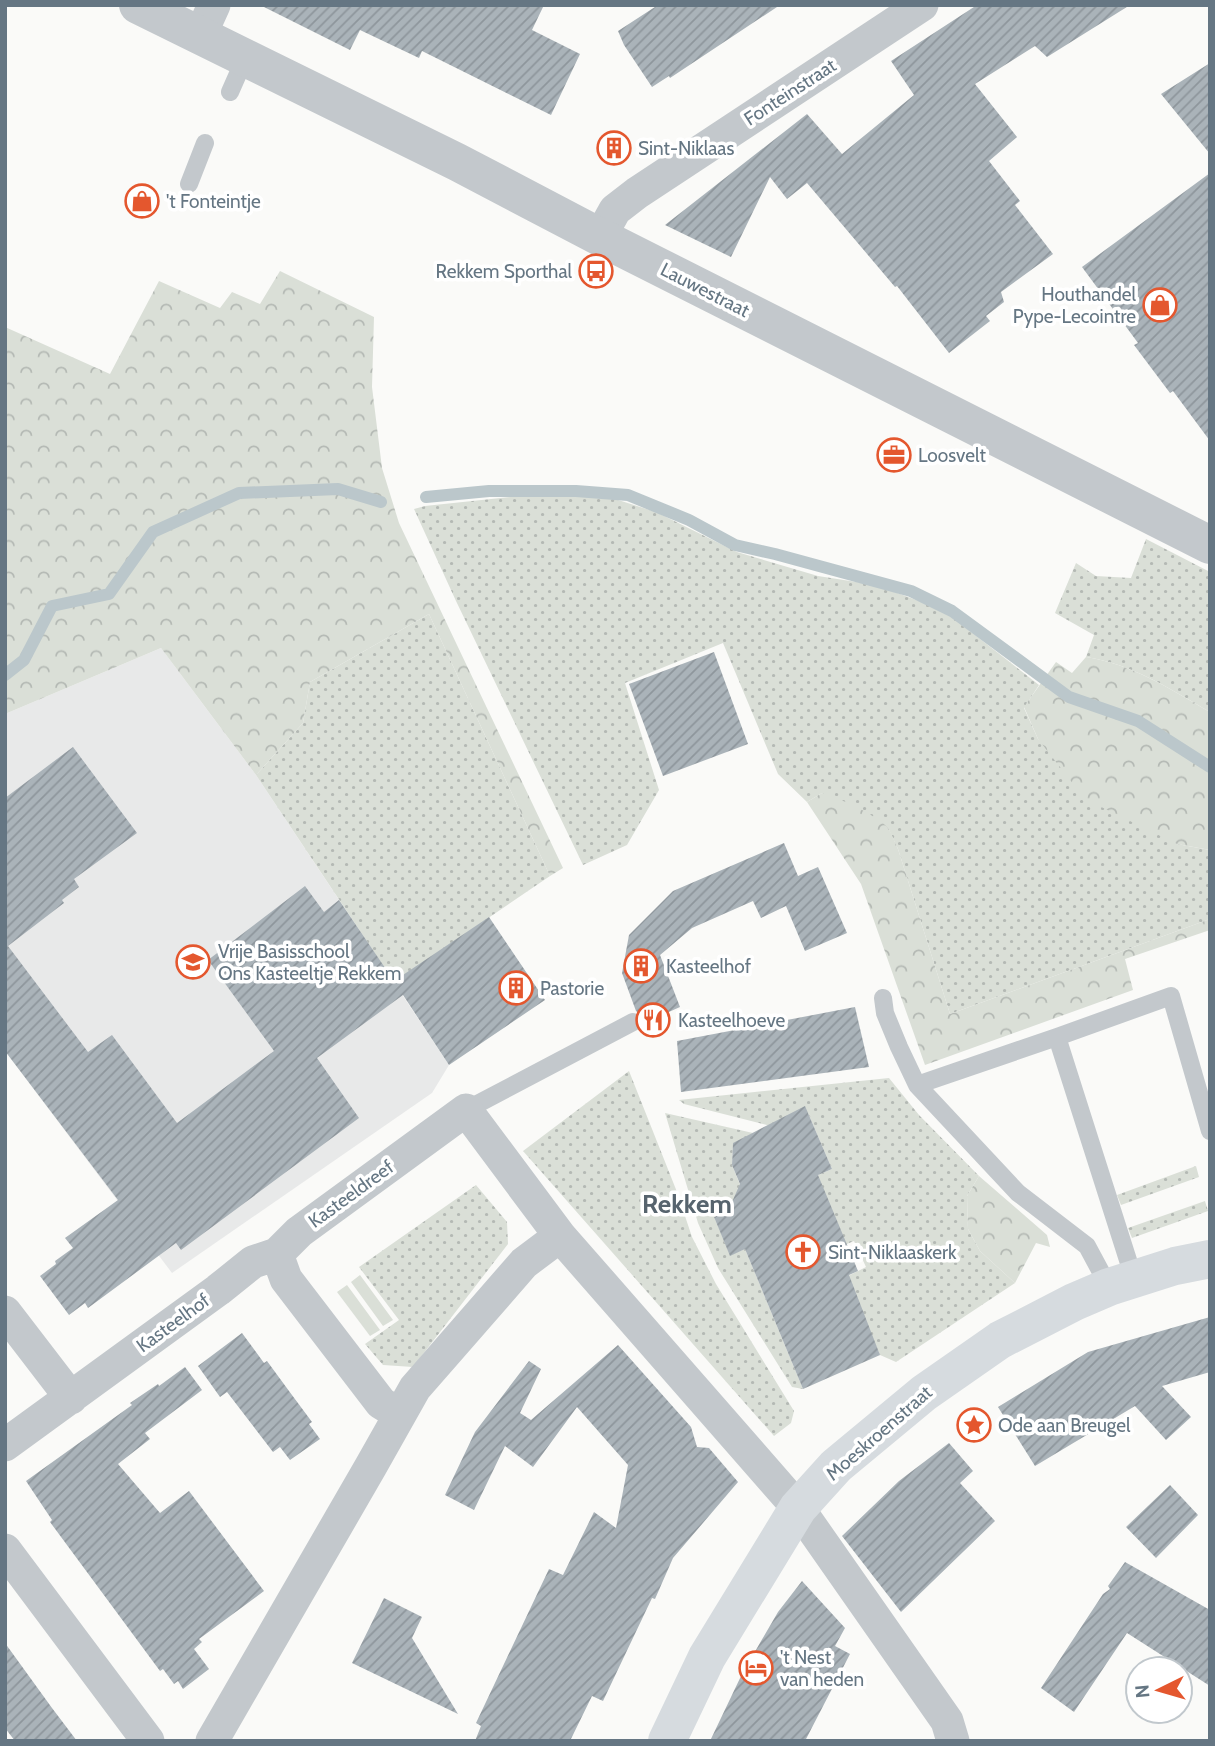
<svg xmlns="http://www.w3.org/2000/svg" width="1215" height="1746" font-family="Cabin,sans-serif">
  <defs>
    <pattern id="grass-dots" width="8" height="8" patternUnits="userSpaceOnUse" patternTransform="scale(1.75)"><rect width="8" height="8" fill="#dadfd7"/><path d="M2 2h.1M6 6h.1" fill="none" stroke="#b4b9b4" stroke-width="1.8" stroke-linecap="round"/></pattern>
    <pattern id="forest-crowns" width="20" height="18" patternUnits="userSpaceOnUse" patternTransform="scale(1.75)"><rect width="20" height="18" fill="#dadfd7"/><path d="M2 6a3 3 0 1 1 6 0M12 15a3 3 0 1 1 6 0" fill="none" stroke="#b4b9b4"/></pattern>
    <pattern id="building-hatch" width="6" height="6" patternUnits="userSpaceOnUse" patternTransform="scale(1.75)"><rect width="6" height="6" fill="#aab3b9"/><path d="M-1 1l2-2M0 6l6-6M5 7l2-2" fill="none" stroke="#8e969c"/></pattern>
  </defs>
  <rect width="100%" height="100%" fill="#fafaf8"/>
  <path fill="#e8e9e9" d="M161 648 256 775 449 1065 432 1093 172 1273 5 1051V714Z"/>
  <path fill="url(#grass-dots)" d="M519 496H576L615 499 656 512 737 552 818 576 876 585 943 610 1039 685 1024 708 1038 739 1177 844 1210 850V919L950 1014 898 849 888 828 822 793 807 802 778 774 723 643 625 683 659 790 627 845 583 865 456 601 414 509 425 506Z
    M1146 539 1210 572V712C1170 689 1132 664 1086 657L1094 635 1055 613 1076 563 1096 576 1131 578Z
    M429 614 550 876 394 982 256 775 303 723 310 682Z
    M629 1071 677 1192 692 1237 716 1284 794 1411 791 1423 774 1436 523 1151Z
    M889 1078 919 1115 979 1176 967 1196 968 1229 980 1251 1015 1283 896 1362 880 1355 846 1277 866 1267 854 1241 835 1249 818 1175 832 1169 808 1113 775 1127 684 1104 679 1100Z
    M665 1113 753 1133 733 1144 732 1165 743 1192 737 1208 714 1217 730 1255 745 1249 803 1389 792 1387 718 1268 698 1223Z
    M1196 1166 1199 1177 1121 1205 1117 1195Z
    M476 1185 507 1222 508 1244 413 1367 383 1365 365 1344 399 1320 359 1267Z
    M1205 1201 1208 1211 1132 1238 1128 1228Z"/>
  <path fill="url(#forest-crowns)" d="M280 271 374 317 372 387 382 468 399 523 563 868 550 876 429 614 310 682 303 723 256 775 161 648 5 714V327L110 374 159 281 220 308 232 292 260 304Z
    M1086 657C1132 664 1170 689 1210 712V850L1177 844 1085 799 1038 739 1024 707 1056 662 1072 673Z
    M822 793C839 798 877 815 888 828 892 834 895 843 898 849L950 1014 1210 919V930L1125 959 1133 990 925 1065 861 884 807 802Z
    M979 1176 1047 1235 1050 1247 1036 1243 1015 1283 980 1251 968 1229 967 1196Z"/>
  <path fill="#dadfd7" d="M360 1275 393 1320 383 1326 351 1282Z
    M347 1285 380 1330 370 1336 337 1292Z"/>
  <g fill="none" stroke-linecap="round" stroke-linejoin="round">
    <path stroke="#bbc7cb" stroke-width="12" d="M426 497 489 491H576L628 495 689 520 735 545 775 554 911 591 952 611 1069 697 1138 721 1210 767
      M5 675 24 660 52 606 109 594 153 532 239 493 338 489 381 502"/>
  </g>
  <path fill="url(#building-hatch)" d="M260 5H544L532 30 580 54 551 115 422 51 419 58 360 30 350 50Z
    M658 5H780L670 78 669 76 652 87 624 45 618 31Z
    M977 5H1130L1047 57 1035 46 975 84 1017 137 989 161 1020 201 1015 205 1053 254 1001 292 1004 302 986 316 990 321 949 353 897 286 895 287 807 183 787 199 770 177 731 257 665 225 807 114 842 154 914 95 891 61Z
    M1210 63V154L1161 94Z
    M1210 173V441L1173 391 1170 393 1134 345 1138 343 1082 267Z
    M714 652 748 744 663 776 629 684Z
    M73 747 137 833 74 879 79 887 62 900 64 903 8 946 88 1052 112 1035 177 1123 274 1051 208 960 305 886 324 912 339 900 394 981 489 917 545 1000 449 1065 403 995 317 1058 359 1118 181 1250 176 1243 88 1308 85 1303 69 1315 40 1276 56 1264 55 1261 73 1248 65 1238 118 1200 5 1051V798Z
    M784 843 798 876 818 867 847 933 805 951 786 906 761 918 753 901 692 928 660 955 680 1007 644 1023 643 1016 636 1011 622 973 629 935 673 891Z
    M855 1007 869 1067 681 1092 677 1041Z
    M805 1106 832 1169 818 1175 858 1271 849 1275 880 1355 803 1389 745 1249 730 1256 714 1217 728 1211 740 1184 732 1165 733 1143Z
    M1210 1317V1372L1162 1386 1191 1417 1166 1440 1135 1406 1035 1466 998 1407 1088 1352Z
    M242 1333 264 1363 267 1361 289 1391 312 1422 309 1424 320 1439 290 1460 280 1447 273 1452 227 1392 220 1397 198 1366Z
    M618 1345 691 1427 697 1447 709 1448 738 1482 673 1558 655 1599 652 1598 603 1701 592 1696 570 1741H475L481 1726 476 1723 549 1569 563 1575 594 1512 616 1528 628 1465 577 1407 533 1467 505 1446 474 1510 445 1495 475 1432 529 1361 541 1369 520 1413 531 1420Z
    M185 1367 202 1390 145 1433 150 1439 118 1464 160 1513 189 1491 264 1591 199 1639 202 1642 194 1649 209 1669 183 1689 178 1681 174 1684 163 1669 160 1671 50 1522 52 1520 26 1481 132 1405 130 1403 158 1384 159 1386Z
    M949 1443 973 1471 960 1483 995 1521 901 1612 842 1536 899 1481Z
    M1170 1485 1198 1515 1156 1558 1126 1527Z
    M1125 1562 1210 1610V1686L1127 1633 1074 1712 1041 1688 1103 1594 1110 1589 1108 1586Z
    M802 1581 845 1628 835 1646 850 1654 805 1741H710L742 1674 778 1612Z
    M384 1598 422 1617 412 1638 458 1714 352 1663Z
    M5 1643 52 1708 77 1741H15L5 1728Z"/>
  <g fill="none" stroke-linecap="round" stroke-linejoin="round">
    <path stroke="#c3c8cc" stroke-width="18" d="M230 92 245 58
      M189 184 205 143
      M883 998 885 1013 899 1047 917 1085 1018 1193 1087 1246 1109 1287
      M1057 1037 1134 1279
      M917 1085 1057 1037 1171 996 1210 1131
      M466 1110 633 1022"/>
    <path stroke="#c3c8cc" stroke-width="33" d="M200 36 214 5
      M600 237 615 210 637 193 922 5
      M277 1254 286 1279 381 1403 399 1414
      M5 1312 71 1398
      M5 1445 218 1290 253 1262 277 1254 299 1232 466 1110 560 1236 798 1508 947 1721 953 1741
      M5 1550 148 1741
      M212 1741 371 1466 415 1388 524 1263 560 1236"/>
    <path stroke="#c3c8cc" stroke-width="38" d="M138 5 457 162 600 237 1210 545"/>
    <path stroke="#d6dbdf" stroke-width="38" d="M667 1741 707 1657 798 1508 836 1466 924 1393 1000 1340 1074 1302 1109 1287 1175 1266 1210 1259"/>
  </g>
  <defs>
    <symbol id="building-ring" viewBox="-11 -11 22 22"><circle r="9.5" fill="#fff" stroke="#e4572e" stroke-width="1.5"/><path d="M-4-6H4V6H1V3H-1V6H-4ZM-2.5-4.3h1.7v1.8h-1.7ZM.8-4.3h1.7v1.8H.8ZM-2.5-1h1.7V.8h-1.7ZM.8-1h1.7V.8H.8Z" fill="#e4572e"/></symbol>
    <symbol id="shop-ring" viewBox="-11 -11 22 22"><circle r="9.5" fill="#fff" stroke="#e4572e" stroke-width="1.5"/><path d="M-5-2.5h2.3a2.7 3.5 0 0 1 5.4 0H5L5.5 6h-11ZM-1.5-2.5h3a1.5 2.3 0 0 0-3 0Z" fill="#e4572e"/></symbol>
    <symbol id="bus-ring" viewBox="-11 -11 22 22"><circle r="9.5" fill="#fff" stroke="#e4572e" stroke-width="1.5"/><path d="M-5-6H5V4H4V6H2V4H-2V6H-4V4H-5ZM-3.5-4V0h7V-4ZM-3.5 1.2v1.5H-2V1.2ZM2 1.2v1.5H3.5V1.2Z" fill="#e4572e"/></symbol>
    <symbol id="office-ring" viewBox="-11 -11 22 22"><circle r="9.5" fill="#fff" stroke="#e4572e" stroke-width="1.5"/><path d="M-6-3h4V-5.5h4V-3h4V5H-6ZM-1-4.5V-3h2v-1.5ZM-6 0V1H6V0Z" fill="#e4572e"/></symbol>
    <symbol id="school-ring" viewBox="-11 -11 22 22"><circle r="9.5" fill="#fff" stroke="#e4572e" stroke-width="1.5"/><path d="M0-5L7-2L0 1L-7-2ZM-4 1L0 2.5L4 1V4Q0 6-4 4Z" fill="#e4572e"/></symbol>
    <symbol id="restaurant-ring" viewBox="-11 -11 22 22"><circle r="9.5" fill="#fff" stroke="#e4572e" stroke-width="1.5"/><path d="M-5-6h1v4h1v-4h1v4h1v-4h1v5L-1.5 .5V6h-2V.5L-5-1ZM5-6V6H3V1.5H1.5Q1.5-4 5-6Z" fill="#e4572e"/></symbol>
    <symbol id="church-ring" viewBox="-11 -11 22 22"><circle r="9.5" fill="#fff" stroke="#e4572e" stroke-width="1.5"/><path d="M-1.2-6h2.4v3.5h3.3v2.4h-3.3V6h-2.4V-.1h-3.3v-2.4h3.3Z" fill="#e4572e"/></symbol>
    <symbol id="sight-ring" viewBox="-11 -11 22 22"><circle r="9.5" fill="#fff" stroke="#e4572e" stroke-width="1.5"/><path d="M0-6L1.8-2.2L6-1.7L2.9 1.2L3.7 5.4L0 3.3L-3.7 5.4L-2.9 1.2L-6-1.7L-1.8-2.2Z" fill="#e4572e"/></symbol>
    <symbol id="hotel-ring" viewBox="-11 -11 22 22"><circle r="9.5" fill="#fff" stroke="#e4572e" stroke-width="1.5"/><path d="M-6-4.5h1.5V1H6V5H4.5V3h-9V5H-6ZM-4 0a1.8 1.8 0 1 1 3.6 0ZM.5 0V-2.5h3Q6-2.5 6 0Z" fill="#e4572e"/></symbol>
  </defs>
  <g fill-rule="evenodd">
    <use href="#building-ring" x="595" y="129" width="38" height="38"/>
    <use href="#shop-ring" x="123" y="182" width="38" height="38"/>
    <use href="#bus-ring" x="577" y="252" width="38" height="38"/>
    <use href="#shop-ring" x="1141" y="286" width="38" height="38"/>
    <use href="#office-ring" x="875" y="436" width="38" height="38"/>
    <use href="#school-ring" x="174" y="943" width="38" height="38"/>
    <use href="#building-ring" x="622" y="947" width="38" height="38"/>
    <use href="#building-ring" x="497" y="969" width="38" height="38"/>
    <use href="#restaurant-ring" x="634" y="1001" width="38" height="38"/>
    <use href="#church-ring" x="784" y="1233" width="38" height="38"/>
    <use href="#sight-ring" x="955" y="1406" width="38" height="38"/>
    <use href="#hotel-ring" x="737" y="1649" width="38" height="38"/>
  </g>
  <g text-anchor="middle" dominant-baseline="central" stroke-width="7" stroke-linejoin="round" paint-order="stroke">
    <g font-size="19" fill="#657683" stroke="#fff">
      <text transform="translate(790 92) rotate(-33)">Fonteinstraat</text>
      <text transform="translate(705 290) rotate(27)">Lauwestraat</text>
      <text transform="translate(351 1194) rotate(-36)">Kasteeldreef</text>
      <text transform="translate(173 1323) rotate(-36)">Kasteelhof</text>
      <text transform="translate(879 1433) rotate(-41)">Moeskroenstraat</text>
    </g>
    <g font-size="19" fill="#657683" stroke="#fff" text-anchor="start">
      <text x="638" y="148">Sint-Niklaas</text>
      <text x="166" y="201">'t Fonteintje</text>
      <text x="572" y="271" text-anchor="end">Rekkem Sporthal</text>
      <text x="1136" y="294" text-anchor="end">Houthandel<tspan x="1136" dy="22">Pype-Lecointre</tspan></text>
      <text x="918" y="455">Loosvelt</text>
      <text x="218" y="951">Vrije Basisschool<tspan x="218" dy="22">Ons Kasteeltje Rekkem</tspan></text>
      <text x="666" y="966">Kasteelhof</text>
      <text x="540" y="988">Pastorie</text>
      <text x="678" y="1020">Kasteelhoeve</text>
      <text x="828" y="1252">Sint-Niklaaskerk</text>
      <text x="998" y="1425">Ode aan Breugel</text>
      <text x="780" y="1657">'t Nest<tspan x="780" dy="22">van heden</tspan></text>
    </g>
    <g font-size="26" font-weight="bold" fill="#57646e" stroke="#fff">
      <text x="687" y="1204">Rekkem</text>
    </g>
  </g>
  <rect width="1215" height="1746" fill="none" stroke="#657683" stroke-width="14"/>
  <g transform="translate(1159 1690) rotate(265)"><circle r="33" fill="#ffffff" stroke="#c1c8cd" stroke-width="2"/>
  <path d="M0-5L12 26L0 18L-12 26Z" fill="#e4572e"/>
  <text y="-10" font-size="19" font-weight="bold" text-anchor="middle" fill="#657683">N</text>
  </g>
</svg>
